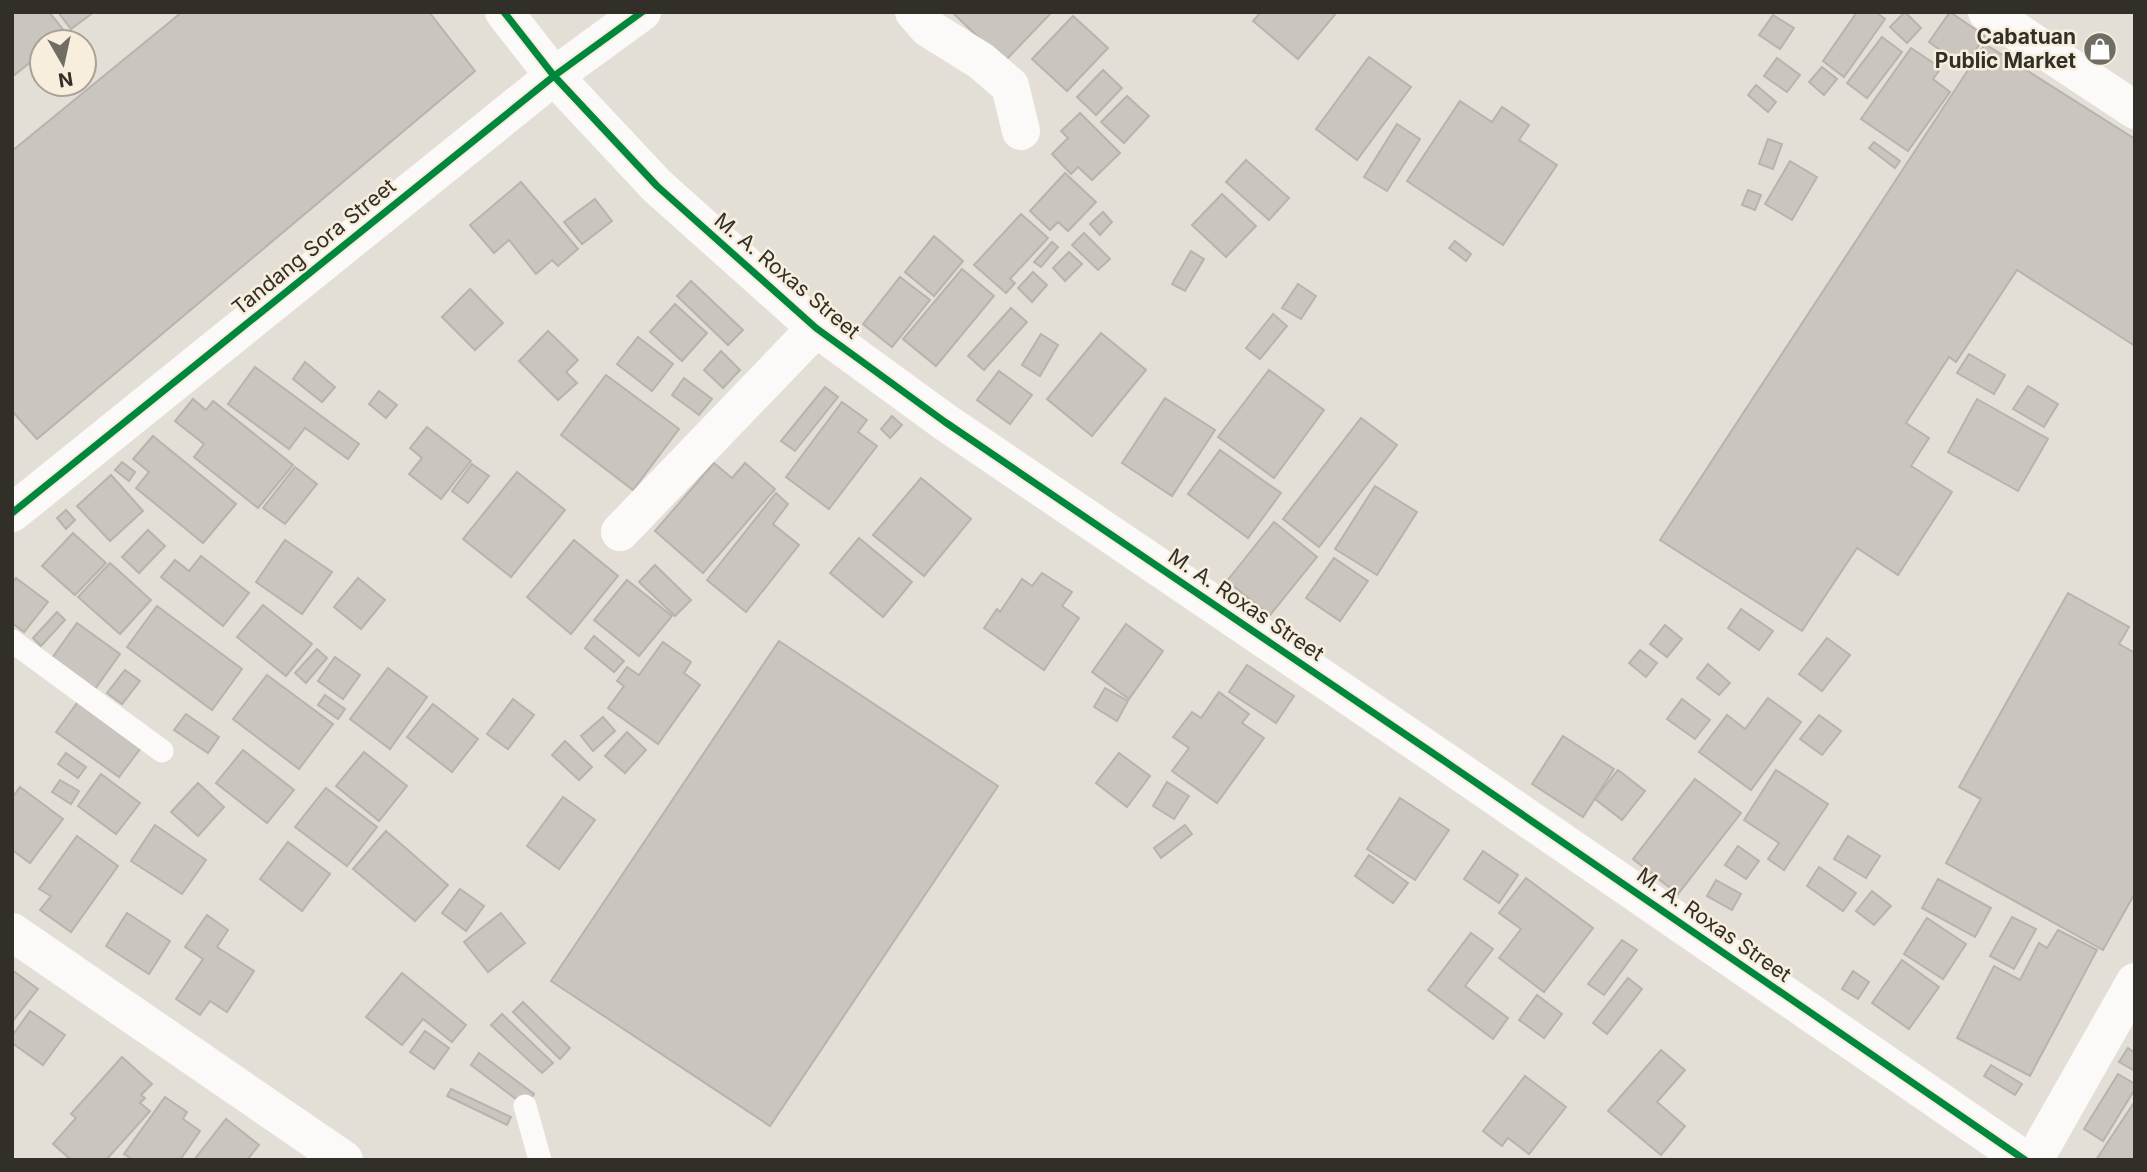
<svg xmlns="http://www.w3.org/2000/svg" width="2147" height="1172" font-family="Inter,sans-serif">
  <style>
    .building { fill: #cac6bf; stroke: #b7b4ad; stroke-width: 2 }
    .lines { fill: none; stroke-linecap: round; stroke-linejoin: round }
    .lane { stroke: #fbfaf9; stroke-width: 23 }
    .street { stroke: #fbfaf9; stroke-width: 38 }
    .cycleway-casing { stroke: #f8eedd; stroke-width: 11 }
    .cycleway { stroke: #00873e; stroke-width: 7 }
    .labels { text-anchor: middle; stroke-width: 5; stroke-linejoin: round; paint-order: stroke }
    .poi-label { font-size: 21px; font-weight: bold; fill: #322f28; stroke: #f8eedd; text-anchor: end }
    .street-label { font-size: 21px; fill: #322f28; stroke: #f8eedd }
  </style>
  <rect width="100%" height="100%" fill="#e4dfd6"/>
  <g class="building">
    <polygon points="12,12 49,12 66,33 55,42 42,42 42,53 12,77"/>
    <polygon points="58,12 94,12 71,29"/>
    <polygon points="182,12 429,12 475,71 37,439 12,411 12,151"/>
    <polygon points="952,12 1052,12 1004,62"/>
    <polygon points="1261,12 1337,12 1298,59 1253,21"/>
    <polygon points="1857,12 1876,12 1885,19 1844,77 1823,61"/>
    <polygon points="1905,12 1921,28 1907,43 1890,27"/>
    <polygon points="1950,12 1985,36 1964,67 1929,42"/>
    <polygon points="1773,15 1794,28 1780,49 1759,35"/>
    <polygon points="1073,16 1108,48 1067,91 1032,59"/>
    <polygon points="1882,37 1902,52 1867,98 1847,83"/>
    <polygon points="1985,44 2135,139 2135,346 2017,270 1956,362 1949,357 1906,423 1929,438 1911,466 1952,492 1898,575 1857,548 1802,631 1660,540"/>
    <polygon points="1911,48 1941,68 1933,79 1950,92 1908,151 1861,119"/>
    <polygon points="1369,57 1411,87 1357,160 1316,129"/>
    <polygon points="1777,58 1800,75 1787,92 1764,76"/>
    <polygon points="1822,67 1837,79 1824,95 1809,82"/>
    <polygon points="1103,70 1122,88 1096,115 1077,97"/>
    <polygon points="1756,85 1776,102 1768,112 1748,95"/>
    <polygon points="1127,96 1149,116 1124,143 1101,122"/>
    <polygon points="1460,101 1492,122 1502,107 1529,125 1519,140 1557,165 1503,245 1407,181"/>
    <polygon points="1080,113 1120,153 1092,180 1078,167 1071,174 1052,154 1068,138 1061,131"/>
    <polygon points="1397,124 1420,139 1387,191 1364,177"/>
    <polygon points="1768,139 1782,144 1773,169 1759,164"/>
    <polygon points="1874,142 1900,161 1895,168 1869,148"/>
    <polygon points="1246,160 1289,198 1269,220 1226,182"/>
    <polygon points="1790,161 1817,177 1792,220 1765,204"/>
    <polygon points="1065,173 1096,202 1068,231 1058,222 1050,230 1030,211"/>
    <polygon points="521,182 578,249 558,266 552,260 536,274 509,240 494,253 470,225"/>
    <polygon points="1748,190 1761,195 1755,210 1742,205"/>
    <polygon points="1222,194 1256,226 1226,257 1192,225"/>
    <polygon points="595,199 612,221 582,244 564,222"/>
    <polygon points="1103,212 1112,222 1100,235 1090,224"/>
    <polygon points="1021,214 1048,238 1010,279 1015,283 1006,293 974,265"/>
    <polygon points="1084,233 1110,259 1098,270 1072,245"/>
    <polygon points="934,236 963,261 934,296 905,272"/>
    <polygon points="1455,241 1471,254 1466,261 1449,248"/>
    <polygon points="1052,242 1058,247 1041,267 1034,262"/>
    <polygon points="1191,251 1204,259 1185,291 1172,284"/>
    <polygon points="1069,252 1082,264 1065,281 1053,268"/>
    <polygon points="962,269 994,296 936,366 903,339"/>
    <polygon points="1033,272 1047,285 1032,302 1018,288"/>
    <polygon points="900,277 930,300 892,347 863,324"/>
    <polygon points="691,281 743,330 728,345 677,296"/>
    <polygon points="1298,284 1316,296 1301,319 1282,308"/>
    <polygon points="470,289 503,323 475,350 442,317"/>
    <polygon points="675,304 707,333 682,361 650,332"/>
    <polygon points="1011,308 1027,322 984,370 968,356"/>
    <polygon points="1273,314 1287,326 1260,359 1246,348"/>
    <polygon points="548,331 578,360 566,372 577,383 558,400 519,361"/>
    <polygon points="1101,333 1146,370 1092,436 1047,399"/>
    <polygon points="1041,334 1058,345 1040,376 1022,365"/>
    <polygon points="638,337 673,364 652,391 617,364"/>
    <polygon points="721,351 740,370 723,388 704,370"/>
    <polygon points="1969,354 2005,375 1994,394 1957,373"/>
    <polygon points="305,362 335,387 322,402 293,379"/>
    <polygon points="255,367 359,444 348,459 305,428 289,449 228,404"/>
    <polygon points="1269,370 1324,410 1274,478 1218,437"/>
    <polygon points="999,371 1032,395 1010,424 977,400"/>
    <polygon points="606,375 679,429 633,490 561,435"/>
    <polygon points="684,378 712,399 699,415 672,395"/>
    <polygon points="2028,386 2058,404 2044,427 2013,409"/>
    <polygon points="825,387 838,397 795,451 781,441"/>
    <polygon points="379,391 397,405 386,418 369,404"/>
    <polygon points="1165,398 1215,430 1172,496 1122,463"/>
    <polygon points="193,399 206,410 213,401 293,465 258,508 194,457 204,444 175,421"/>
    <polygon points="1977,399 2048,439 2018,491 1948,452"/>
    <polygon points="842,402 867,420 858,432 877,446 829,509 786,477"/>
    <polygon points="892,416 902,425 890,438 881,429"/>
    <polygon points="1361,418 1397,445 1319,547 1283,519"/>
    <polygon points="427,427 471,461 441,499 409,474 422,458 410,448"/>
    <polygon points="153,436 236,504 203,543 136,488 149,472 133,459"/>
    <polygon points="1220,450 1281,493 1248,538 1188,494"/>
    <polygon points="122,462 135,472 129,481 115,470"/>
    <polygon points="714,463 732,478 745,463 775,489 703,573 655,531"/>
    <polygon points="472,464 489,476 468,503 452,491"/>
    <polygon points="295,467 317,484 285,524 263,508"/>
    <polygon points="517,472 565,510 511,577 463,539"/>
    <polygon points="111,475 143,511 110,541 77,506"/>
    <polygon points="921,478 971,519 924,576 873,535"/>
    <polygon points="1375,486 1417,512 1377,575 1335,549"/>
    <polygon points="776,493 788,504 773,524 799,545 746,612 707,580"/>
    <polygon points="66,510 75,520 66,529 57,518"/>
    <polygon points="1274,522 1317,557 1270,615 1227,581"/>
    <polygon points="148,530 165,546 139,573 122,557"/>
    <polygon points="73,533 106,563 75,595 42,566"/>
    <polygon points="859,538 912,582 883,617 830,573"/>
    <polygon points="285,540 332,572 302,614 256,582"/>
    <polygon points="574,540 618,576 571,634 527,597"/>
    <polygon points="201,556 249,593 223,626 161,577 175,560 189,571"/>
    <polygon points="1334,558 1368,581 1340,621 1306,598"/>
    <polygon points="110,563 151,600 120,634 78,597"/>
    <polygon points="655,565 691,600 675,616 639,582"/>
    <polygon points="1042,573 1072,592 1062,606 1079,618 1044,670 984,628 997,609 1000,612 1022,579 1032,586"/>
    <polygon points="16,578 48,602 24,632 12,623 12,584"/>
    <polygon points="358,578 385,600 361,629 334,607"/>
    <polygon points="627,580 672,616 639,656 594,620"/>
    <polygon points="2068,593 2129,627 2119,644 2135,653 2135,893 2103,950 1946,863 1981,799 1959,787"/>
    <polygon points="263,605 312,644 286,676 237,637"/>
    <polygon points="157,606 242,669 212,710 127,647"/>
    <polygon points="1741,609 1773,631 1759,650 1728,628"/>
    <polygon points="57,612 65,620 41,646 33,638"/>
    <polygon points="77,623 120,654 95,689 52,658"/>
    <polygon points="1126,624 1163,651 1129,699 1092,672"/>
    <polygon points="1665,625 1682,639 1667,657 1650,644"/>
    <polygon points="594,636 624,661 614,672 585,648"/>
    <polygon points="1827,638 1850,655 1822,691 1799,674"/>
    <polygon points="779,641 998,786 770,1126 551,981"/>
    <polygon points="663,642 691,662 684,673 700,685 658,744 608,708 624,686 617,681 627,667 639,675"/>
    <polygon points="317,649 327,658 306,683 295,673"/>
    <polygon points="1640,650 1657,663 1646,677 1629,663"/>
    <polygon points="335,657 360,675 343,699 318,681"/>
    <polygon points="1708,664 1730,683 1719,695 1697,678"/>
    <polygon points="1247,665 1294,696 1276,723 1229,692"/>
    <polygon points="388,668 427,697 390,749 350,719"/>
    <polygon points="125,670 140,681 122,704 107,693"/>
    <polygon points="267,675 333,724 299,769 233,719"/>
    <polygon points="1105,688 1128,701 1117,721 1094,707"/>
    <polygon points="1219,692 1249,714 1242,723 1264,738 1217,803 1172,771 1189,748 1173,737 1192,712 1201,718"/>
    <polygon points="325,695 345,709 338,719 318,705"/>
    <polygon points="1768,698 1801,722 1751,790 1699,752 1727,715 1745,729"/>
    <polygon points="80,699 143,745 119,777 56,732"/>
    <polygon points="513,699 534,715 508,749 487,734"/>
    <polygon points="1682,699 1710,720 1695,739 1667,719"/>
    <polygon points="433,704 478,739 452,772 407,737"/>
    <polygon points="186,714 219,737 208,753 174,730"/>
    <polygon points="1819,715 1841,731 1822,755 1800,739"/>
    <polygon points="603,717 615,731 593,751 581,736"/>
    <polygon points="627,732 646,750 625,773 605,756"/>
    <polygon points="1563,736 1614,769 1583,817 1532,784"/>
    <polygon points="565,741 592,767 579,780 552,755"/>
    <polygon points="243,750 294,790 267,823 216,783"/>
    <polygon points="364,752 407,786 379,821 336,786"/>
    <polygon points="66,753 86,767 78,778 58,764"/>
    <polygon points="1119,753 1150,776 1127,807 1096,783"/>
    <polygon points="1618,770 1645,791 1622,820 1595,799"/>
    <polygon points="1776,770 1828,804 1784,870 1768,859 1779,843 1744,820"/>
    <polygon points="101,774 140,803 116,834 78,806"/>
    <polygon points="1695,779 1741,813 1678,894 1633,859"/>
    <polygon points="60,780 79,791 71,804 52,792"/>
    <polygon points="1167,782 1189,796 1174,819 1153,806"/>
    <polygon points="198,783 224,807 198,836 171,812"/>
    <polygon points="20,787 63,819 30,863 12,850 12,798"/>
    <polygon points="326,788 377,827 347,866 295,827"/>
    <polygon points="563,797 595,820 559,869 527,846"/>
    <polygon points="1400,798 1449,830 1415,880 1367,849"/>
    <polygon points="155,825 206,860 182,894 131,861"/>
    <polygon points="1185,825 1192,834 1161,858 1154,848"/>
    <polygon points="386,831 448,885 415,921 353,869"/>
    <polygon points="77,836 118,866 71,932 40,910 51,896 39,889"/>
    <polygon points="1848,836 1880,856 1866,878 1834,859"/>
    <polygon points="288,842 330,874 302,911 260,879"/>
    <polygon points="1738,846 1759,861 1746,879 1725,865"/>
    <polygon points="1483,851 1518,875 1499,903 1464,879"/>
    <polygon points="1369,855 1408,883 1393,903 1355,876"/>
    <polygon points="1819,867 1856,893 1843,911 1807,886"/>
    <polygon points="1526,878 1593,928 1544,992 1499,958 1521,929 1499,913"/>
    <polygon points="1938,879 1991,908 1975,937 1922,908"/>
    <polygon points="1716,880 1741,894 1732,910 1707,896"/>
    <polygon points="460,889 484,906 466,931 442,913"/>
    <polygon points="1872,891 1891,906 1874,925 1856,911"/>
    <polygon points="127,913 170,941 149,974 106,946"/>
    <polygon points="501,913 525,943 488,972 464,942"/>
    <polygon points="207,915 228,930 217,947 254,971 227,1012 210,1001 200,1015 176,999 203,959 185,947"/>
    <polygon points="2012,917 2036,929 2014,969 1990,956"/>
    <polygon points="1927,918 1966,944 1943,979 1904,954"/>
    <polygon points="2058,930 2097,950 2030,1076 1957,1038 1994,966 2020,980 2039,943 2047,948"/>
    <polygon points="1471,933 1493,949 1465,986 1508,1018 1493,1039 1428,990"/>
    <polygon points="1622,940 1637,950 1604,995 1588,984"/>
    <polygon points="1902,960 1939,987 1909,1029 1872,1003"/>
    <polygon points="12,970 38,989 12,1022"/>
    <polygon points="1853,971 1869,982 1858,999 1842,989"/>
    <polygon points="402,973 466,1025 452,1042 423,1019 402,1045 366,1017"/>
    <polygon points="1628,978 1642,989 1607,1034 1593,1023"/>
    <polygon points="1537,995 1562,1014 1544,1038 1519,1020"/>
    <polygon points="523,1002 570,1048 560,1059 513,1012"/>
    <polygon points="30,1011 65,1035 43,1065 12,1043 12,1036"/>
    <polygon points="502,1014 553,1063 542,1073 491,1025"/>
    <polygon points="425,1031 449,1048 434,1069 410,1052"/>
    <polygon points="2128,1048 2135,1053 2135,1071 2119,1062"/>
    <polygon points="1661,1050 1685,1070 1657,1102 1685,1126 1661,1155 1608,1111"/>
    <polygon points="479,1053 534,1094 525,1106 471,1065"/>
    <polygon points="122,1057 152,1084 141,1095 145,1098 140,1103 150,1111 106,1160 71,1160 53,1144 76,1118 71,1114"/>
    <polygon points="1991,1065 2022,1084 2015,1095 1984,1076"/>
    <polygon points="2118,1074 2135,1084 2135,1089 2103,1141 2084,1129"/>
    <polygon points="1525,1076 1566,1107 1529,1154 1508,1138 1502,1146 1483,1131"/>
    <polygon points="451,1089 511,1117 507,1125 447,1096"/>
    <polygon points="165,1097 187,1112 183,1119 200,1131 180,1160 133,1160 124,1154"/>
    <polygon points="2135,1101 2135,1160 2096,1160"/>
    <polygon points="226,1119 259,1145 247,1160 194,1160"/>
  </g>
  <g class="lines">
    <g class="lane">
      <polyline points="12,641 162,751"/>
      <polyline points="525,1106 540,1160"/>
    </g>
    <g class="street">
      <polyline points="504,12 554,76 657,186 816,328 945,422 1440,758 2025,1160"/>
      <polyline points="914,12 928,28 981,61 1010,86 1021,131"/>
      <polyline points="1987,12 2135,110"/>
      <polyline points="12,513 554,76 642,12"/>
      <polyline points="620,532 816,328"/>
      <polyline points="12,932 344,1160"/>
      <polyline points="2034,1160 2135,982"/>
    </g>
    <g class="cycleway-casing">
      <g id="cycleway">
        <polyline points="504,12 554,76 657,186 816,328 945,422 1440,758 2025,1160"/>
        <polyline points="12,513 554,76 642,12"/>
      </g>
    </g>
    <use href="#cycleway" class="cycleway"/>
  </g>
  <defs>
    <g id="shop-disc" transform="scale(1.75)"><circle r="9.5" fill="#706d65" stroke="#f8eedd"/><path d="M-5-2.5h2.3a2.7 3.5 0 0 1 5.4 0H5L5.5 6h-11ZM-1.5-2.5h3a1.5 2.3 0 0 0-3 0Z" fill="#fff"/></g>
  </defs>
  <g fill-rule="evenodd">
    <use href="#shop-disc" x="2100" y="49"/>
  </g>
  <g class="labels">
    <g class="poi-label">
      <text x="2076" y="44">Cabatuan<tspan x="2076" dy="24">Public Market</tspan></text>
    </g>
    <g class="street-label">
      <text transform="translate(314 247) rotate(-39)" y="7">Tandang Sora Street</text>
      <text transform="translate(787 276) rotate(40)" y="7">M. A. Roxas Street</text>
      <text transform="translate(1246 605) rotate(34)" y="7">M. A. Roxas Street</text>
      <text transform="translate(1714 925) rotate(35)" y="7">M. A. Roxas Street</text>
    </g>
  </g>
  <rect width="2147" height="1172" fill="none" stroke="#322f28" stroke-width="28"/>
  <g transform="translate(63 63) rotate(171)"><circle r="33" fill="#f8eedd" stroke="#a9a295" stroke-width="2"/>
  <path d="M0-5L12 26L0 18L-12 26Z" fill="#706d65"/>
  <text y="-10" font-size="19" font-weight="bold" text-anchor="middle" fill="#322f28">N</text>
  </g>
</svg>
